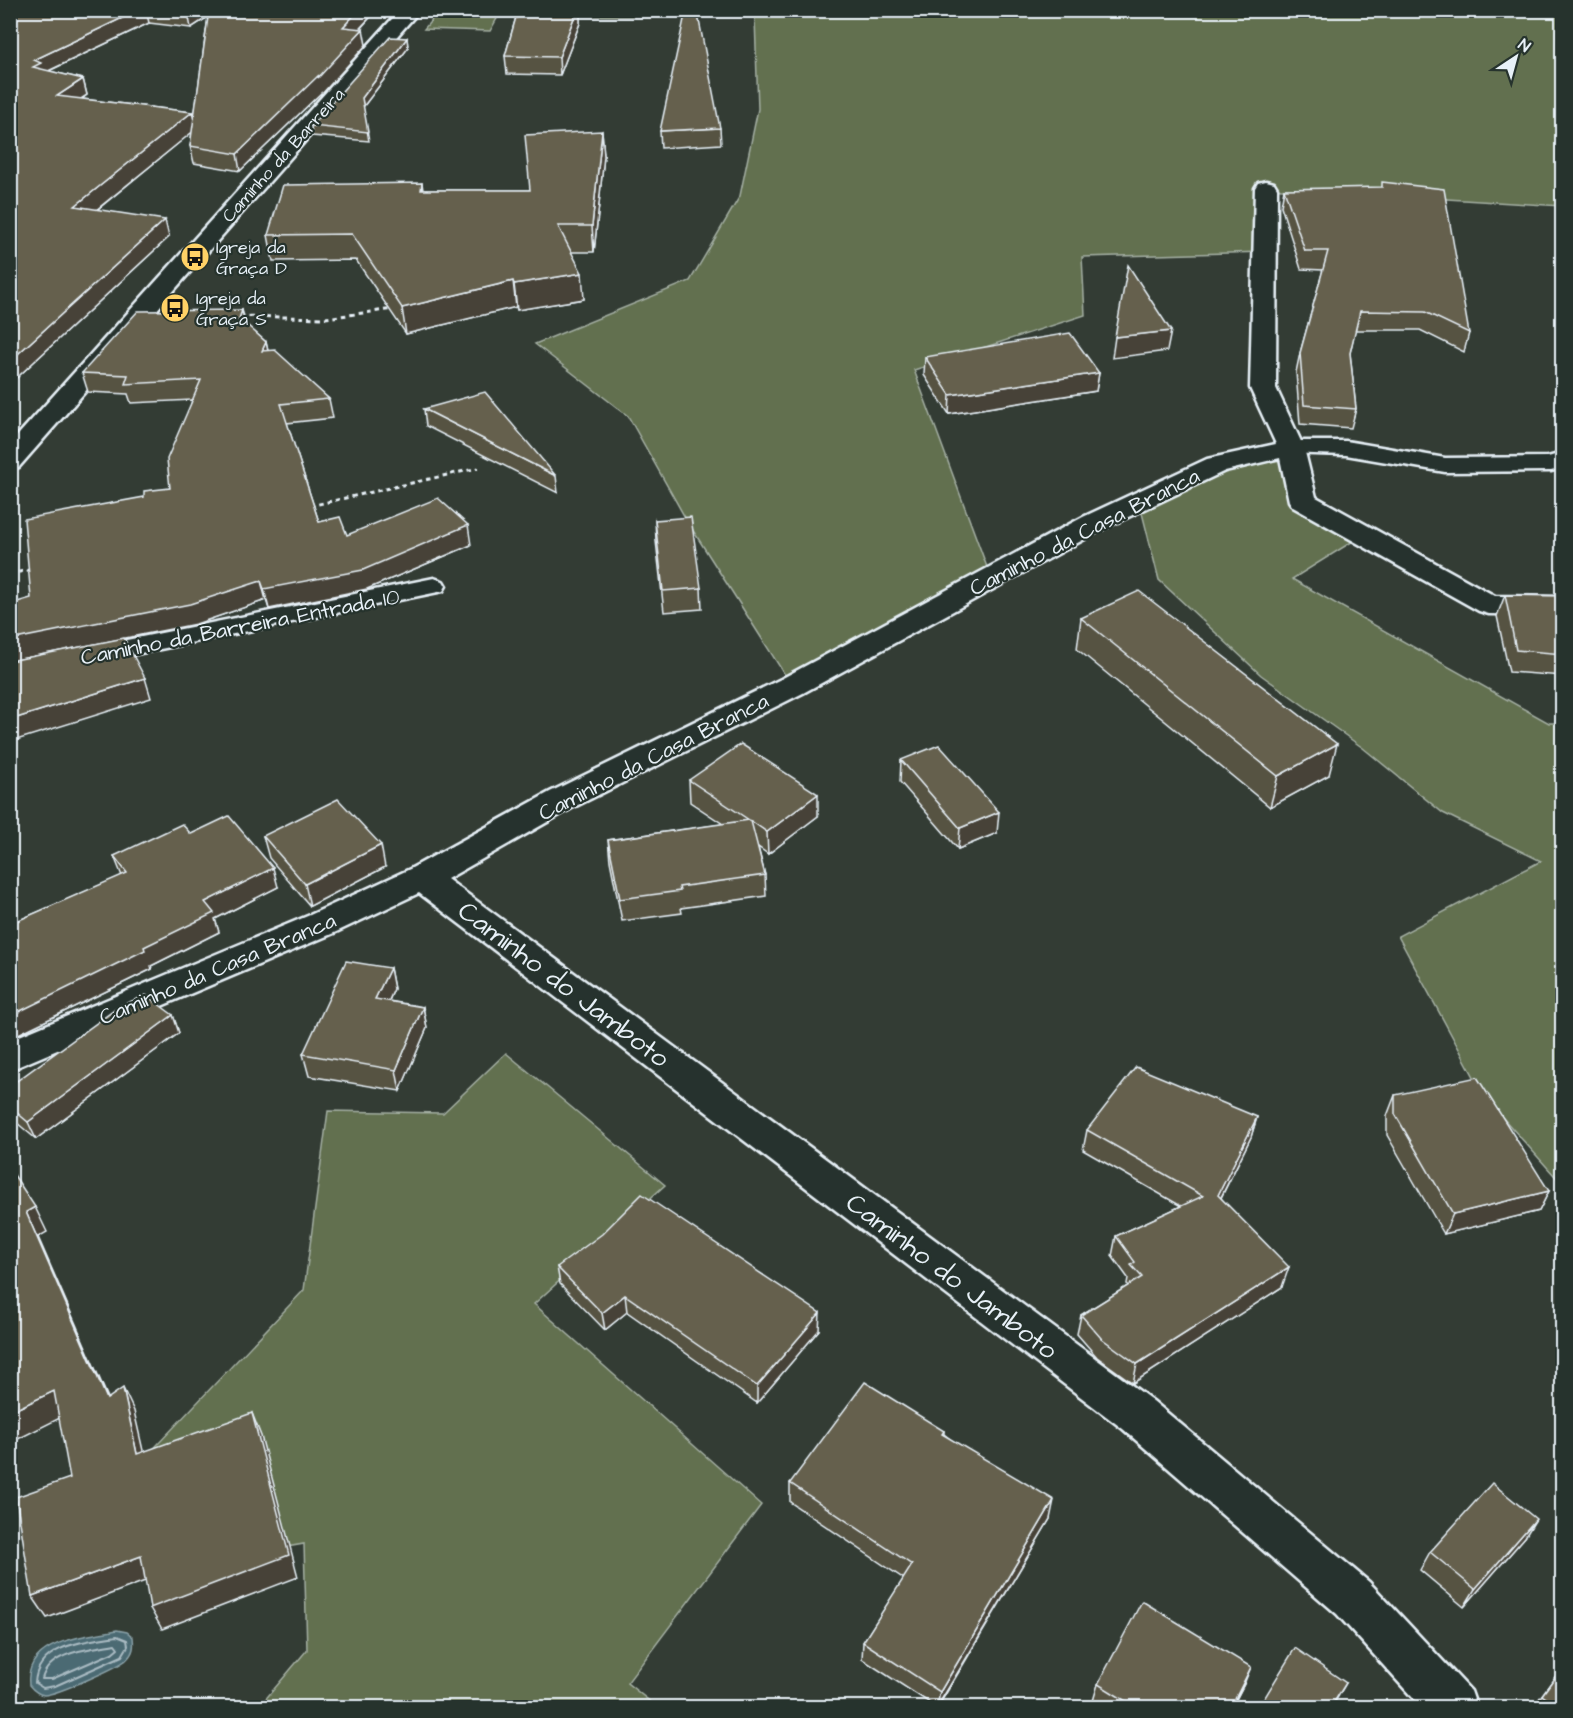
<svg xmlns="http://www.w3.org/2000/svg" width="1573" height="1718" font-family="'Architects Daughter',sans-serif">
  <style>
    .green { fill: #626f50; stroke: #a5b0a4; stroke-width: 1.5 }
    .water { fill: #4c6b73; stroke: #8aa1a8; stroke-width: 1.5 }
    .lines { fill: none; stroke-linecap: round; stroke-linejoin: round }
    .shore { stroke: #aabbc3; stroke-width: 2 }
    .lane-casing { stroke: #e8f1f8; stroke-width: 5 }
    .street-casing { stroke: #e8f1f8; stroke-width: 5 }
    .path { stroke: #e8f1f8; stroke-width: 3; stroke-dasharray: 4.5 4; stroke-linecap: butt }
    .lane { fill: #26332d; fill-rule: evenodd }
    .street { fill: #26332d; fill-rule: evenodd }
    .wall { fill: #575343; stroke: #e8f1f8; stroke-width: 1.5; fill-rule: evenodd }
    .shaded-wall { fill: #474337; stroke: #e8f1f8; stroke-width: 1.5 }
    .building { fill: #65604e; stroke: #e8f1f8; stroke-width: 1.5 }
    .labels { text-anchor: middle; stroke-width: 4.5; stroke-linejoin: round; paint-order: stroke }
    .far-street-label { font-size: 18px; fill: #e8f1f8; stroke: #26332d }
    .far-poi-label { font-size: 18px; fill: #e8f1f8; stroke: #26332d; text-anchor: start }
    .street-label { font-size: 22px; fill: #e8f1f8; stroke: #26332d }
    .near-street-label { font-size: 27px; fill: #e8f1f8; stroke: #26332d }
  </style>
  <rect width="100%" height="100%" fill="#333c34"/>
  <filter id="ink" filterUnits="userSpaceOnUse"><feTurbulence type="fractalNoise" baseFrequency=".0167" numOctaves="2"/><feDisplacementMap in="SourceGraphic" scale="12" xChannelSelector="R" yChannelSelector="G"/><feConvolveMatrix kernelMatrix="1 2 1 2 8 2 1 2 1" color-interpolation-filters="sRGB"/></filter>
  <g filter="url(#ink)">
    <g class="green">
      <polygon points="440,10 1562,11 1562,206 1266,188 1265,252 1082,257 1085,315 914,370 991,578 792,686 687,521 628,416 535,344 690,281 740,196 758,109 755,17 499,15 490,31 424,29"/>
      <polygon points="1291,448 1303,501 1363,535 1292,579 1549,723 1562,723 1562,1184 1486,1099 1398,936 1541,861 1443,813 1363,748 1261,675 1159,580 1139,501 1216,465"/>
      <polygon points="506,1053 665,1185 534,1304 761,1505 627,1683 657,1707 258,1708 307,1650 304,1544 236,1556 120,1484 304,1290 328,1111 443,1113"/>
    </g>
    <path class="water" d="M117 1630 127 1632 133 1637C134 1646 134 1652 127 1659 120 1667 55 1695 44 1695 37 1694 33 1690 29 1685 24 1640 84 1637 117 1630Z"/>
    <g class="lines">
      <g class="shore">
        <path d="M117 1636 127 1640 128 1646 122 1656 55 1686 43 1688 35 1683C37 1644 87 1641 117 1636Z"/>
        <path d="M115 1644 118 1648 112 1653 52 1679H42C49 1651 91 1649 115 1644Z"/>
      </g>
      <g class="lane-casing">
        <g id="lane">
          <polygon points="1291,441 1346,441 1445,458 1548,457 1562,453 1562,468 1551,471 1445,472 1346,455 1283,453 1280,448 1283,443"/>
          <polygon points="434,578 443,581 446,586 443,591 92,663 83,661 79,655 83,649 92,647"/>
        </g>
      </g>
      <g class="street-casing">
        <g id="street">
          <polygon points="400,10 420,10 19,467 10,469 10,444"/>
          <polygon points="1266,181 1274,183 1277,188 1276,388 1304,448 1316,497 1495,596 1562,597 1562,615 1489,614 1479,611 1293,507 1289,501 1280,458 1225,471 1103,529 803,693 572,808 447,879 1153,1401 1369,1582 1471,1691 1477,1708 1422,1708 1337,1614 1123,1429 419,893 334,933 10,1070 10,1040 310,915 410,869 550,792 781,679 1083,517 1207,459 1276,444 1250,388 1255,188 1258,183"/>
        </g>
      </g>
      <g class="path">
        <polyline points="240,316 325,318 394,309"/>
        <polyline points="310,506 478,468"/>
        <polyline points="10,574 33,569"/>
      </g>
      <use href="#lane" class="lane"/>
      <use href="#street" class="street"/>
    </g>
    <g class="wall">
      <path d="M10 10H377L360 29 366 45 321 95V93L240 171 194 163 190 146 192 132 97 210 169 237 10 384ZM208 17 194 119 192 112 82 99 87 95 83 79 49 71 149 23 191 28Z"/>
      <polygon points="518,10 580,10 580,23 560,75 507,74 505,56"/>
      <polygon points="407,38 408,48 363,107 369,141 312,136 311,126"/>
      <polygon points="720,128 721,144 661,148 660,131"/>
      <polygon points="602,131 604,156 594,252 571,252 584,299 517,310 516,307 406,334 356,260 273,261 268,235 422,183 423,190 530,190"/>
      <polygon points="1284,189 1469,333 1464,352 1420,330 1355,330 1350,353 1356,409 1351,428 1300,424 1296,372 1300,353 1323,270 1301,269 1281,206"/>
      <polygon points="242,310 246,325 266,342 268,351 329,399 333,418 287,423 319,522 347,535 471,545 367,589 269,609 266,600 196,624 31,598 144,497 170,488 192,400 131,403 128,394 88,392 82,373"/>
      <polygon points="925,357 1099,373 1096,391 949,414 924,375"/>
      <polygon points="424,409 556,476 558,493 426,426"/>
      <polygon points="655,520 701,588 702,609 664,612 656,541"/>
      <polygon points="1505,595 1563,596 1563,676 1509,672 1497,616"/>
      <polygon points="1081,618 1329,775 1270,807 1077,649"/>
      <polygon points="901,760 997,833 958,849 900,782"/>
      <polygon points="689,780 818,816 768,854 758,847 765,875 766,896 681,908 682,913 622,921 610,861 608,840 723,824 690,802"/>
      <polygon points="191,834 278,887 215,919 219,932 151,966 152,969 10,1038 10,924 122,876 114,856"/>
      <polygon points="263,836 385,867 310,906 269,858"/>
      <polygon points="390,968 394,989 389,1001 423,1007 427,1028 400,1091 309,1076 303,1054"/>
      <polygon points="173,1015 179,1033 36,1139 10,1117 10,1086"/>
      <polygon points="1395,1095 1549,1191 1539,1211 1444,1234 1387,1135 1387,1116"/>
      <polygon points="1257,1117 1251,1137 1221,1198 1282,1287 1133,1383 1097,1357 1077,1334 1081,1315 1128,1286 1127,1284 1128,1278 1112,1256 1116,1236 1181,1206 1083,1150 1087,1130"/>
      <polygon points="557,1267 819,1330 757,1403 627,1312 605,1330 560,1284"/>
      <polygon points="944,1431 944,1434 1050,1519 938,1707 936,1707 862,1659 863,1642 904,1579 790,1502 790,1483"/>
      <polygon points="1525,1537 1464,1607 1420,1570 1430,1552"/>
      <polygon points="1563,1666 1563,1707 1533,1707"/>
      <polygon points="1346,1683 1332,1707 1259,1707 1262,1702"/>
      <polygon points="1098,1684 1244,1684 1232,1707 1104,1707 1093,1701"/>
    </g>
    <g class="shaded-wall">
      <polygon points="139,10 146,10 149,23 44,73 33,67 34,60"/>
      <polygon points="191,10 214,10 214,13 191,28 188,13"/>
      <polygon points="359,10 377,10 346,43 343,27"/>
      <polygon points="577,10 580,10 580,23 560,75 559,57"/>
      <polygon points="363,29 366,45 321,95 321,93 240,171 237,154"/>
      <polygon points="407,38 408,48 363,107 362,98"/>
      <polygon points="83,79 87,95 61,112 57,96"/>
      <polygon points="192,112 196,129 80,223 75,206"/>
      <polygon points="602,131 604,156 594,252 592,226"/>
      <polygon points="165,220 169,237 10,384 10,361"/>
      <polygon points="582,273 584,299 517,310 514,284"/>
      <polygon points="513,281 516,307 406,334 402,308"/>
      <polygon points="242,310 246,329 237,325"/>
      <polygon points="1171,331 1167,351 1112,358 1115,337"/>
      <polygon points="266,342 270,361 262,351"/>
      <polygon points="1099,373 1096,391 949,414 950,395"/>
      <polygon points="468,525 471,545 367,589 269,609 264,589"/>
      <polygon points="261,581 266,600 196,624 10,661 10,640"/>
      <polygon points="145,678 151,698 10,742 10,720"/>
      <polygon points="1337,744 1329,775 1270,807 1278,776"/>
      <polygon points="818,794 818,816 768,854 767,832"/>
      <polygon points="999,812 997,833 958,849 960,828"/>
      <polygon points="381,845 385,867 310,906 305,884"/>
      <polygon points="273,868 278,887 215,919 219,932 151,966 152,969 10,1038 10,1016 144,947 205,902"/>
      <polygon points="390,968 394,989 380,1020 375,999"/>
      <polygon points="423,1007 427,1028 400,1091 396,1070"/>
      <polygon points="173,1015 179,1033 36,1139 28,1122"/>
      <polygon points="1257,1117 1251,1137 1212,1215 1218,1195"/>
      <polygon points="1549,1191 1539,1211 1444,1234 1453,1214"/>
      <polygon points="35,1207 47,1232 38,1237 119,1423 107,1399 26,1212"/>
      <polygon points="1289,1267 1282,1287 1133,1383 1137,1364"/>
      <polygon points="625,1295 627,1312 605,1330 602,1313"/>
      <polygon points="820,1313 819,1330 757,1403 757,1386"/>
      <polygon points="123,1388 134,1411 149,1477 137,1454"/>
      <polygon points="54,1391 66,1415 10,1443 10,1412"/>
      <polygon points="252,1413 261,1436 298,1577 162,1629 150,1608"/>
      <polygon points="1054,1500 1050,1519 937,1707 940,1692"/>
      <polygon points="1536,1519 1525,1537 1464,1607 1475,1589"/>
      <polygon points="141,1556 153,1578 47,1618 32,1596"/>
      <polygon points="1251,1667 1244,1684 1232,1707 1231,1707"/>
    </g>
    <g class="building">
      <polygon points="10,10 139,10 34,60 41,63 33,67 83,79 57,96 192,112 75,206 165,220 10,361"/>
      <polygon points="170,10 191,10 188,13"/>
      <polygon points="209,10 359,10 343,27 363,29 318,78 319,75 237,154 190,146"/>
      <polygon points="518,10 577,10 559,57 505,56"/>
      <polygon points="686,10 697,10 720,128 660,131"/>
      <polygon points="390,37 407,38 362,98 368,132 311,126"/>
      <polygon points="602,131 592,226 558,226 582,273 514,284 513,281 402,308 352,234 268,235 283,185 422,183 421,190 530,190 525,135"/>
      <polygon points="1382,182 1444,189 1469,333 1425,312 1360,311 1350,353 1356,409 1304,405 1300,353 1328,251 1305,251 1284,189 1382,187"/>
      <polygon points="1128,265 1171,331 1115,337"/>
      <polygon points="242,310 237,325 247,325 266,342 262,351 275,350 329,399 281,404 319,522 340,517 347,535 438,498 468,525 363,570 264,589 261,581 190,604 10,640 10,604 31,598 24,519 144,497 144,491 170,488 167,459 201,380 125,384 128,375 82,373 138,311"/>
      <polygon points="1070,333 1099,373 950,395 925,357"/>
      <polygon points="485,392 556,476 424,409"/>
      <polygon points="691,517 701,588 663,591 655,520"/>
      <polygon points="1139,591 1337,744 1278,776 1081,618"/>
      <polygon points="1505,595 1563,596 1563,654 1516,650"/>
      <polygon points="124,638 145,678 10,720 10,661"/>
      <polygon points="741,744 818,794 767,832 751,821 765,875 679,887 680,891 620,899 608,840 749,820 689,780"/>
      <polygon points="939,745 999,812 960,828 901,760"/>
      <polygon points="338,799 381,845 305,884 263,836"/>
      <polygon points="229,816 273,868 205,902 214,913 144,947 145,950 10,1016 10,924 127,873 114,856 182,824 191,834"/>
      <polygon points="346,961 390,968 375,999 423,1007 396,1070 303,1054"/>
      <polygon points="146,995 173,1015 28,1122 10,1107 10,1086 120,1006"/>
      <polygon points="1136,1067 1257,1117 1218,1195 1289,1267 1137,1364 1101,1338 1081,1315 1142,1277 1131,1265 1135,1262 1116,1236 1203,1196 1087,1130"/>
      <polygon points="1477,1077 1549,1191 1453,1214 1395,1114 1395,1095"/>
      <polygon points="10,1169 35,1207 26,1212 107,1399 123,1388 137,1454 252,1413 289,1555 150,1608 141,1556 32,1596 16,1497 70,1478 54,1391 10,1412"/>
      <polygon points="642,1194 820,1313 757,1386 625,1295 602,1313 557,1267 602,1234"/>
      <polygon points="865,1382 944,1431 942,1434 1054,1500 940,1692 863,1642 912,1565 790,1483"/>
      <polygon points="1492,1483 1536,1519 1475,1589 1430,1552"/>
      <polygon points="1142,1601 1251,1667 1231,1707 1132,1707 1134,1706 1098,1684"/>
      <polygon points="1295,1648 1346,1683 1331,1707 1269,1707 1262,1702"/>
      <polygon points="1563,1666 1563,1707 1559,1707 1542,1695"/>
    </g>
  </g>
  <defs>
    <g id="bus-disc" transform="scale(1.5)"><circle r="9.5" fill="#ffd166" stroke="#26332d"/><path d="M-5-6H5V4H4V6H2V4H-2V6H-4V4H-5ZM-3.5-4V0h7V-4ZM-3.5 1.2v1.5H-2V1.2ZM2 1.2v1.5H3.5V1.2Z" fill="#111"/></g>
  </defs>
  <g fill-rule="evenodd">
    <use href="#bus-disc" x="195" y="257"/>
    <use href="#bus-disc" x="175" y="308"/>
  </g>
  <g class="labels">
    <g class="far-street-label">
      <text transform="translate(283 155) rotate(-48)" y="6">Caminho da Barreira</text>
    </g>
    <g class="far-poi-label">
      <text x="216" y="253">Igreja da<tspan x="216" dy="21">Graça D</tspan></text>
      <text x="196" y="304">Igreja da<tspan x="196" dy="21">Graça S</tspan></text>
    </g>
    <g class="street-label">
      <text transform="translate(1084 531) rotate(-27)" y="8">Caminho da Casa Branca</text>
      <text transform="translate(240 626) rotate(-11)" y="8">Caminho da Barreira Entrada 10</text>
      <text transform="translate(653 756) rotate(-27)" y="8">Caminho da Casa Branca</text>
      <text transform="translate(217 968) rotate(-23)" y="8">Caminho da Casa Branca</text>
    </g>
    <g class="near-street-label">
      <text transform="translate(564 984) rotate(37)" y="9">Caminho do Jamboto</text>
      <text transform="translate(952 1276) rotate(37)" y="9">Caminho do Jamboto</text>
    </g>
  </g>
  <rect width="1573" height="1718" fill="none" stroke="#26332d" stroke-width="36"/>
  <rect x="18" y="18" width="1537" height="1682" fill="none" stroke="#e8f1f8" stroke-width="2" filter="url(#ink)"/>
  <g transform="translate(1516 57) rotate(36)" stroke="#26332d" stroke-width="4.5" paint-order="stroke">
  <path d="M0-4.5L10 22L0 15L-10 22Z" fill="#e8f1f8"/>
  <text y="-9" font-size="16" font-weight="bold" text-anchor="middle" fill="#e8f1f8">N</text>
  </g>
</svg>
